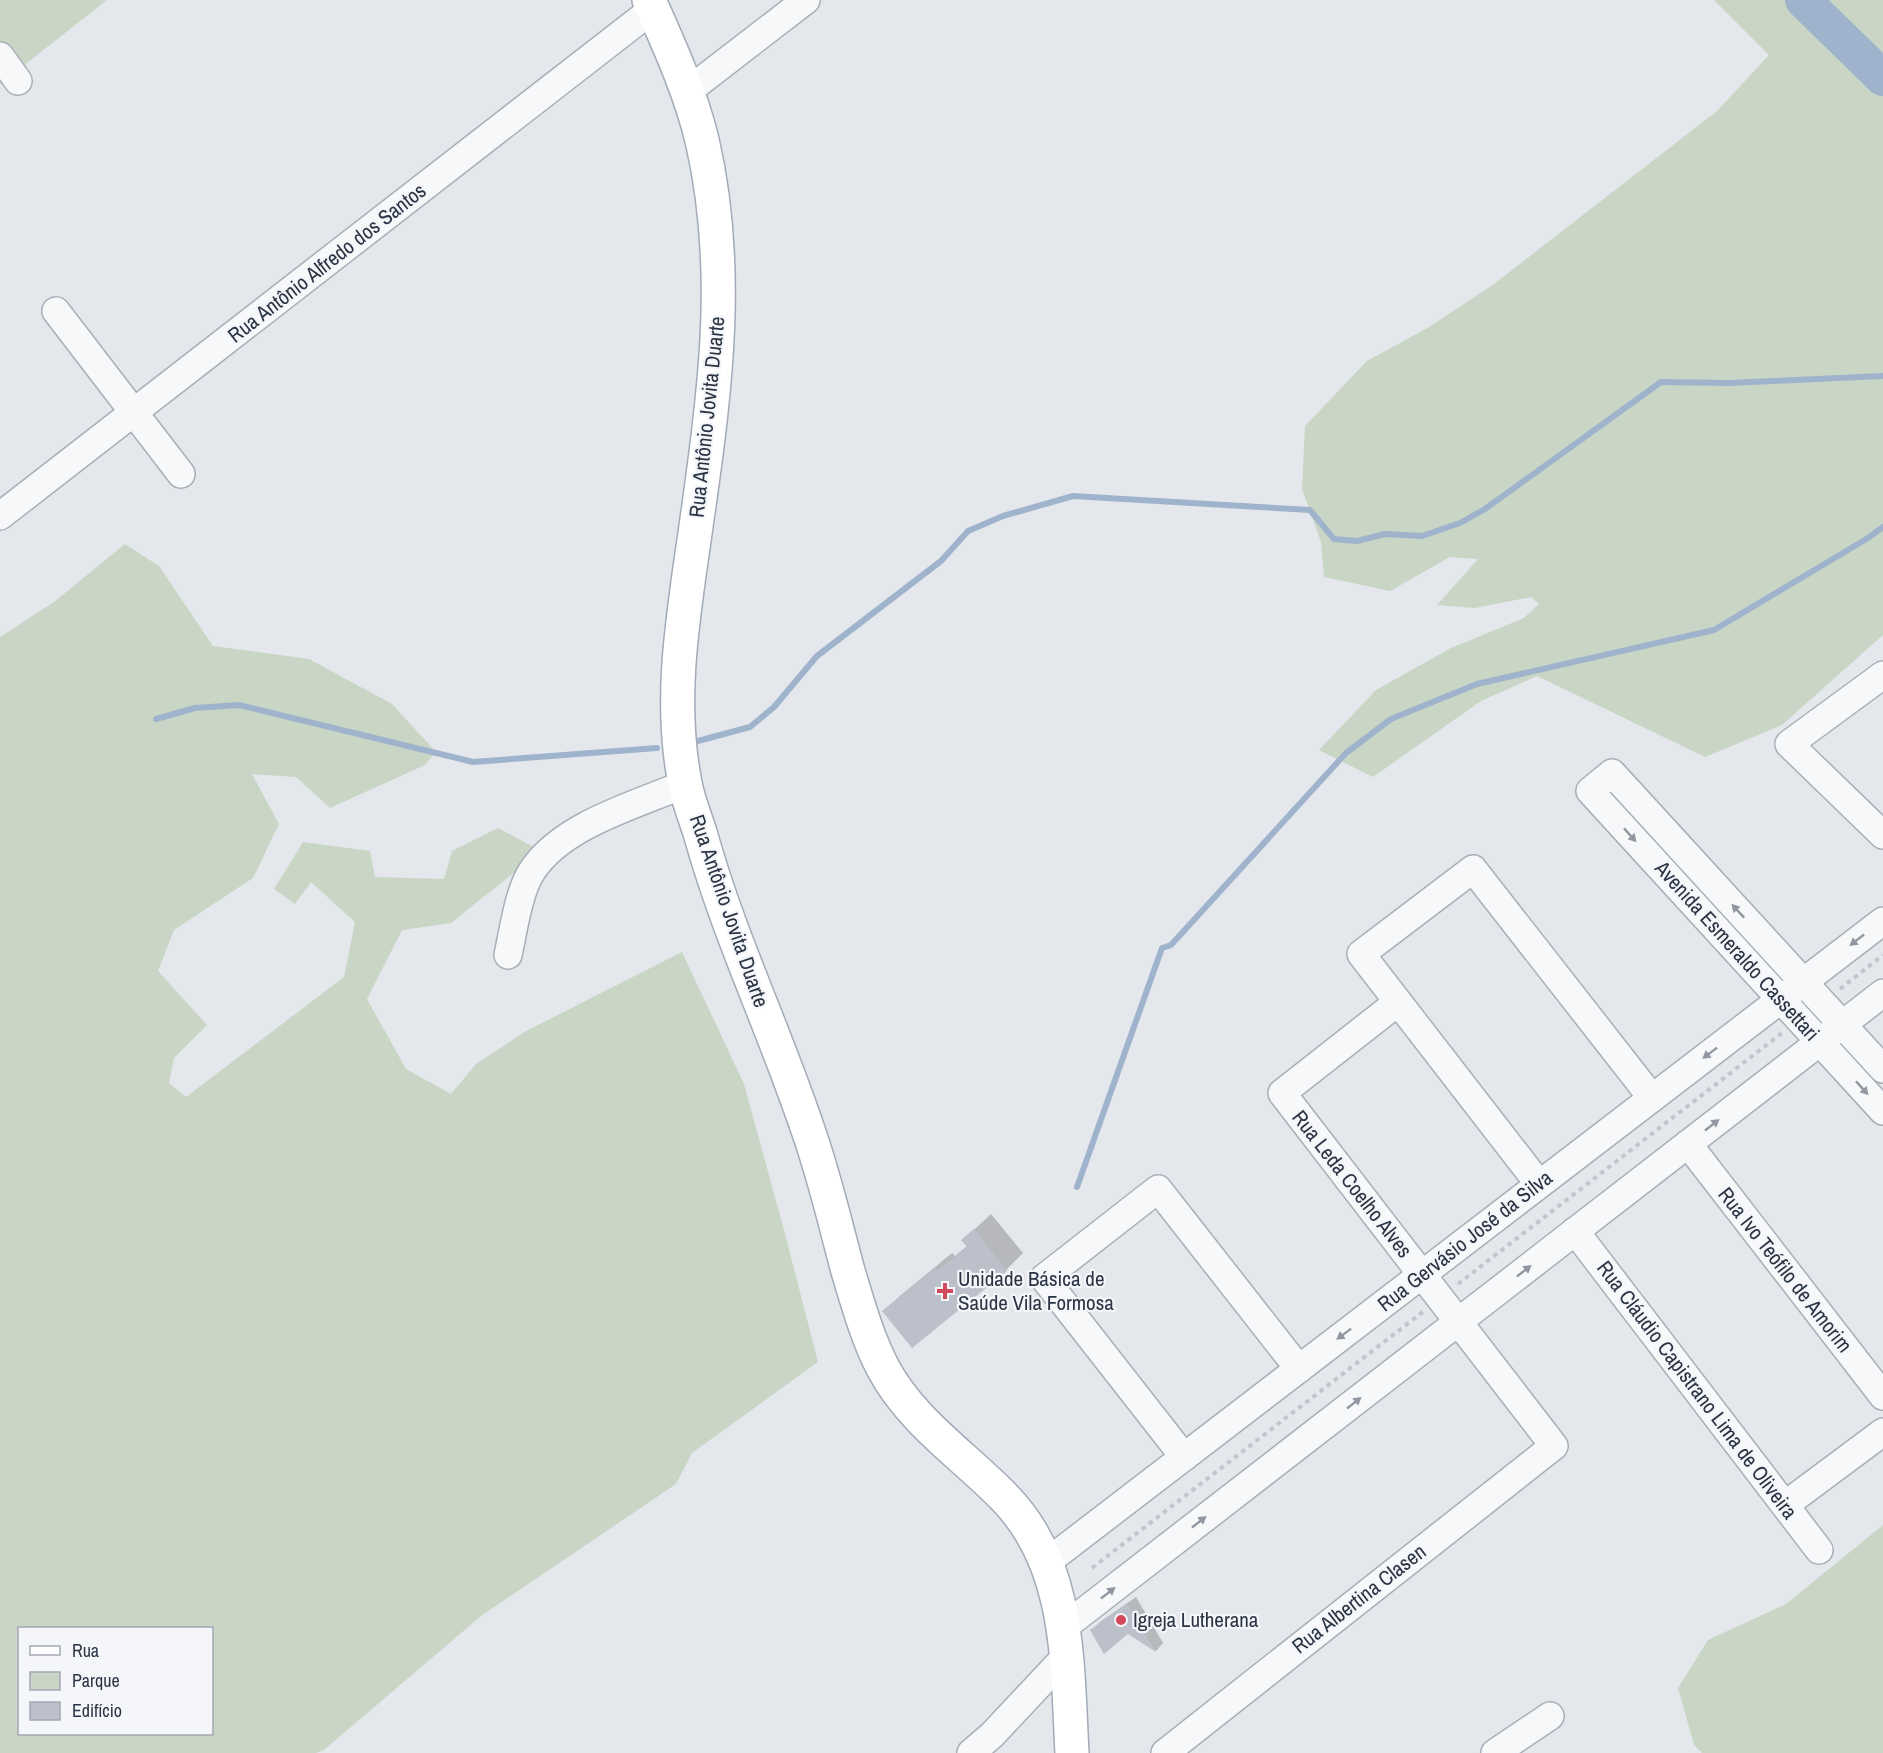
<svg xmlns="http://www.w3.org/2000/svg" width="1883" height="1753" font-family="'Archivo Narrow',sans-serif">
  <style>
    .green { fill: #c9d6c5; fill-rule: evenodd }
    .shadow { fill: #0003 }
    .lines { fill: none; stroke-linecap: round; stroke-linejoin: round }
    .stream { stroke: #9fb4cc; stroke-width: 6 }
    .river { stroke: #9fb4cc; stroke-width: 36 }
    .building { fill: #bbc0ca }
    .minor-casing { stroke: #a9aeb7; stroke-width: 30 }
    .major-casing { stroke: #a3abb8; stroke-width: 36 }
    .path { stroke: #c2c5cb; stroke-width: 4; stroke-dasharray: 4.5 4.5; stroke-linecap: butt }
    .minor { stroke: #f7f8fa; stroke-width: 27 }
    .major { stroke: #fff; stroke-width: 33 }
    .oneway { fill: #9196a0 }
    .poi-dot { fill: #d1495b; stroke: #f4f6f9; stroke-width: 2 }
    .labels { text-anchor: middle; stroke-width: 4.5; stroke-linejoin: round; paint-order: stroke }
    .street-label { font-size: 21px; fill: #2b3445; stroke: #f4f6f9 }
    .poi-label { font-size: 21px; fill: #2b3445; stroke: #f4f6f9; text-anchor: start }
  </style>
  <rect width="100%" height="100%" fill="#e4e7ec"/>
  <g class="green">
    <polygon points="0,0 107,0 0,84"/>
    <polygon points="1714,0 1883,0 1883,635 1782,725 1705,757 1537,676 1481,701 1373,777 1319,750 1376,690 1451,648 1524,618 1539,604 1531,597 1475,608 1437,605 1478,559 1450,557 1390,591 1324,577 1321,542 1302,489 1305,426 1367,361 1429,327 1494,284 1717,111 1769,55"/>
    <path d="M125 544 159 566 213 646 309 659 392 704 436 752 425 765 330 808 296 777 252 774 279 824 253 878 174 930 158 971 207 1025 174 1058 169 1083 186 1097 344 977 355 922 311 882 295 904 274 889 303 842 370 851 375 877 444 879 452 851 498 828 541 851 451 923 402 930 367 999 406 1069 451 1094 476 1064 526 1031 682 952 744 1084 784 1230 818 1362 692 1453 676 1484 481 1616 324 1750 316 1753H0V637L54 602ZM20 1628H212V1734H20Z"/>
    <polygon points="1883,1525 1883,1753 1702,1753 1694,1745 1678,1688 1708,1640 1786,1604"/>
  </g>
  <g class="shadow">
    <polygon points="991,1214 1023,1253 1006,1270 912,1346 884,1311 901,1295 952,1253 955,1256 967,1246 963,1240"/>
    <polygon points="1136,1597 1163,1643 1156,1651 1128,1632 1092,1630 1100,1622"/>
  </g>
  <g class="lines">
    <g class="stream">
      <polyline points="156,719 195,708 239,705 473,762 657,748"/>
      <polyline points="698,741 750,727 774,707 817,656 941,561 968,531 1003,516 1073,496 1310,510 1334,539 1357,541 1385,534 1422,536 1460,523 1485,509 1661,382 1729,383 1883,376"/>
      <polyline points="1077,1187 1162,948 1171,945 1346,753 1391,719 1477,684 1714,630 1868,538 1883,527"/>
    </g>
    <polyline class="river" points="1803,0 1883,78"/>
  </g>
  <g class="building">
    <polygon points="974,1229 1007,1271 912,1348 882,1311 935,1268 937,1271 967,1247 961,1240"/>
    <polygon points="1127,1604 1156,1652 1128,1634 1104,1654 1090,1630"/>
  </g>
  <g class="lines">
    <g class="minor-casing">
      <g id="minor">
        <polyline points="0,56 18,81"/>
        <polyline points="688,91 806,0"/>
        <polyline points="56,311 181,474"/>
        <polyline points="0,516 653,9"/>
        <polyline points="1883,675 1789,744 1883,835"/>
        <path d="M508 955C513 932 519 890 532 871 562 825 635 805 685 784"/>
        <polyline points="1883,1069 1612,773 1590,791 1883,1111"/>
        <polyline points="1688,1144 1883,1396"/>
        <polyline points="1539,1184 1361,954 1473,869 1652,1098"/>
        <polyline points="1575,1231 1819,1550"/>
        <polyline points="1184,1457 1044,1278 1158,1189 1299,1369"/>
        <polyline points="1785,1505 1883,1432"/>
        <polyline points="1047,1562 1883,921"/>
        <polyline points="1064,1627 1883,993"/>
        <polyline points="971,1753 992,1735 1067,1655"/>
        <polyline points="1165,1753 1554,1446 1282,1093 1398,1002"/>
        <polyline points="1495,1753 1550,1716"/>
      </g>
    </g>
    <g class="major-casing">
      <path id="major" d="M649 0C669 45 690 91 702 140 731 265 716 387 698 512 686 601 667 693 685 783 688 801 696 819 701 836 729 936 774 1029 807 1127 824 1174 835 1223 848 1271 858 1304 867 1337 883 1368 911 1421 963 1455 1004 1497 1071 1565 1067 1664 1072 1753"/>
    </g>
    <g class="path">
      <polyline points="1840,989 1883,955"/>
      <polyline points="1458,1284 1782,1033"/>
      <polyline points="1092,1568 1424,1311"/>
    </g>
    <use href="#minor" class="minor"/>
    <use href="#major" class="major"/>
  </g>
  <defs><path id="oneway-solid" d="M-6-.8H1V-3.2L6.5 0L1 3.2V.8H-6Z" transform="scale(1.5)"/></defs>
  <g class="oneway">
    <use href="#oneway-solid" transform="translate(1630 835) rotate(48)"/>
    <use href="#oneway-solid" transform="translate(1738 911) rotate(-133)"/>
    <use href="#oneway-solid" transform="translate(1857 940) rotate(142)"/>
    <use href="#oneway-solid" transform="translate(1710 1053) rotate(143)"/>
    <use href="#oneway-solid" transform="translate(1862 1088) rotate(48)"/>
    <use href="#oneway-solid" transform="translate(1712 1125) rotate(-38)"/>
    <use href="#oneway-solid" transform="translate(1524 1271) rotate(-38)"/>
    <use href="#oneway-solid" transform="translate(1344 1334) rotate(143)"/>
    <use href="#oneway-solid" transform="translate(1354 1403) rotate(-38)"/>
    <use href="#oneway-solid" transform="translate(1199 1522) rotate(-38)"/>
    <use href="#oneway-solid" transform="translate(1108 1593) rotate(-38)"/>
  </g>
  <g class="poi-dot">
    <path d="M942 1282h6v6h6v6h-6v6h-6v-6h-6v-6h6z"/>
    <circle cx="1121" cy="1620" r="6"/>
  </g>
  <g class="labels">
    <g class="street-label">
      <text transform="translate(327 263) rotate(-38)" y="7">Rua Antônio Alfredo dos Santos</text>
      <text transform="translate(707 417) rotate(-84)" y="7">Rua Antônio Jovita Duarte</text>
      <text transform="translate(729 911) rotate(71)" y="7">Rua Antônio Jovita Duarte</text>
      <text transform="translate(1737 951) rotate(48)" y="7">Avenida Esmeraldo Cassettari</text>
      <text transform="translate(1352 1184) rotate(52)" y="7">Rua Leda Coelho Alves</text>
      <text transform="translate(1465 1241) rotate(-38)" y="7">Rua Gervásio José da Silva</text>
      <text transform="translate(1785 1270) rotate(52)" y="7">Rua Ivo Teófilo de Amorim</text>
      <text transform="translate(1697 1390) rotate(53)" y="7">Rua Cláudio Capistrano Lima de Oliveira</text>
      <text transform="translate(1359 1599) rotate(-38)" y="7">Rua Albertina Clasen</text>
    </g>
    <g class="poi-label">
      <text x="958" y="1286">Unidade Básica de<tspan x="958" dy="24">Saúde Vila Formosa</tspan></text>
      <text x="1133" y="1627">Igreja Lutherana</text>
    </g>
  </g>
  <rect x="18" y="1627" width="195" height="108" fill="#f4f6f9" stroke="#a4a8b1" stroke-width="1.5"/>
  <rect x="30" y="1646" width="30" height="9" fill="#ffffff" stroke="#a4a8b1" stroke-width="1.5"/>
  <text x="72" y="1657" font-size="18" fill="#2b3445">Rua</text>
  <rect x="30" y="1672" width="30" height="18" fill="#c9d6c5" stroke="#a4a8b1" stroke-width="1.5"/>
  <text x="72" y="1687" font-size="18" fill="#2b3445">Parque</text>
  <rect x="30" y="1702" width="30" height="18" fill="#bbc0ca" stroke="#a4a8b1" stroke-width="1.5"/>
  <text x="72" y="1717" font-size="18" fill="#2b3445">Edifício</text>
</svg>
